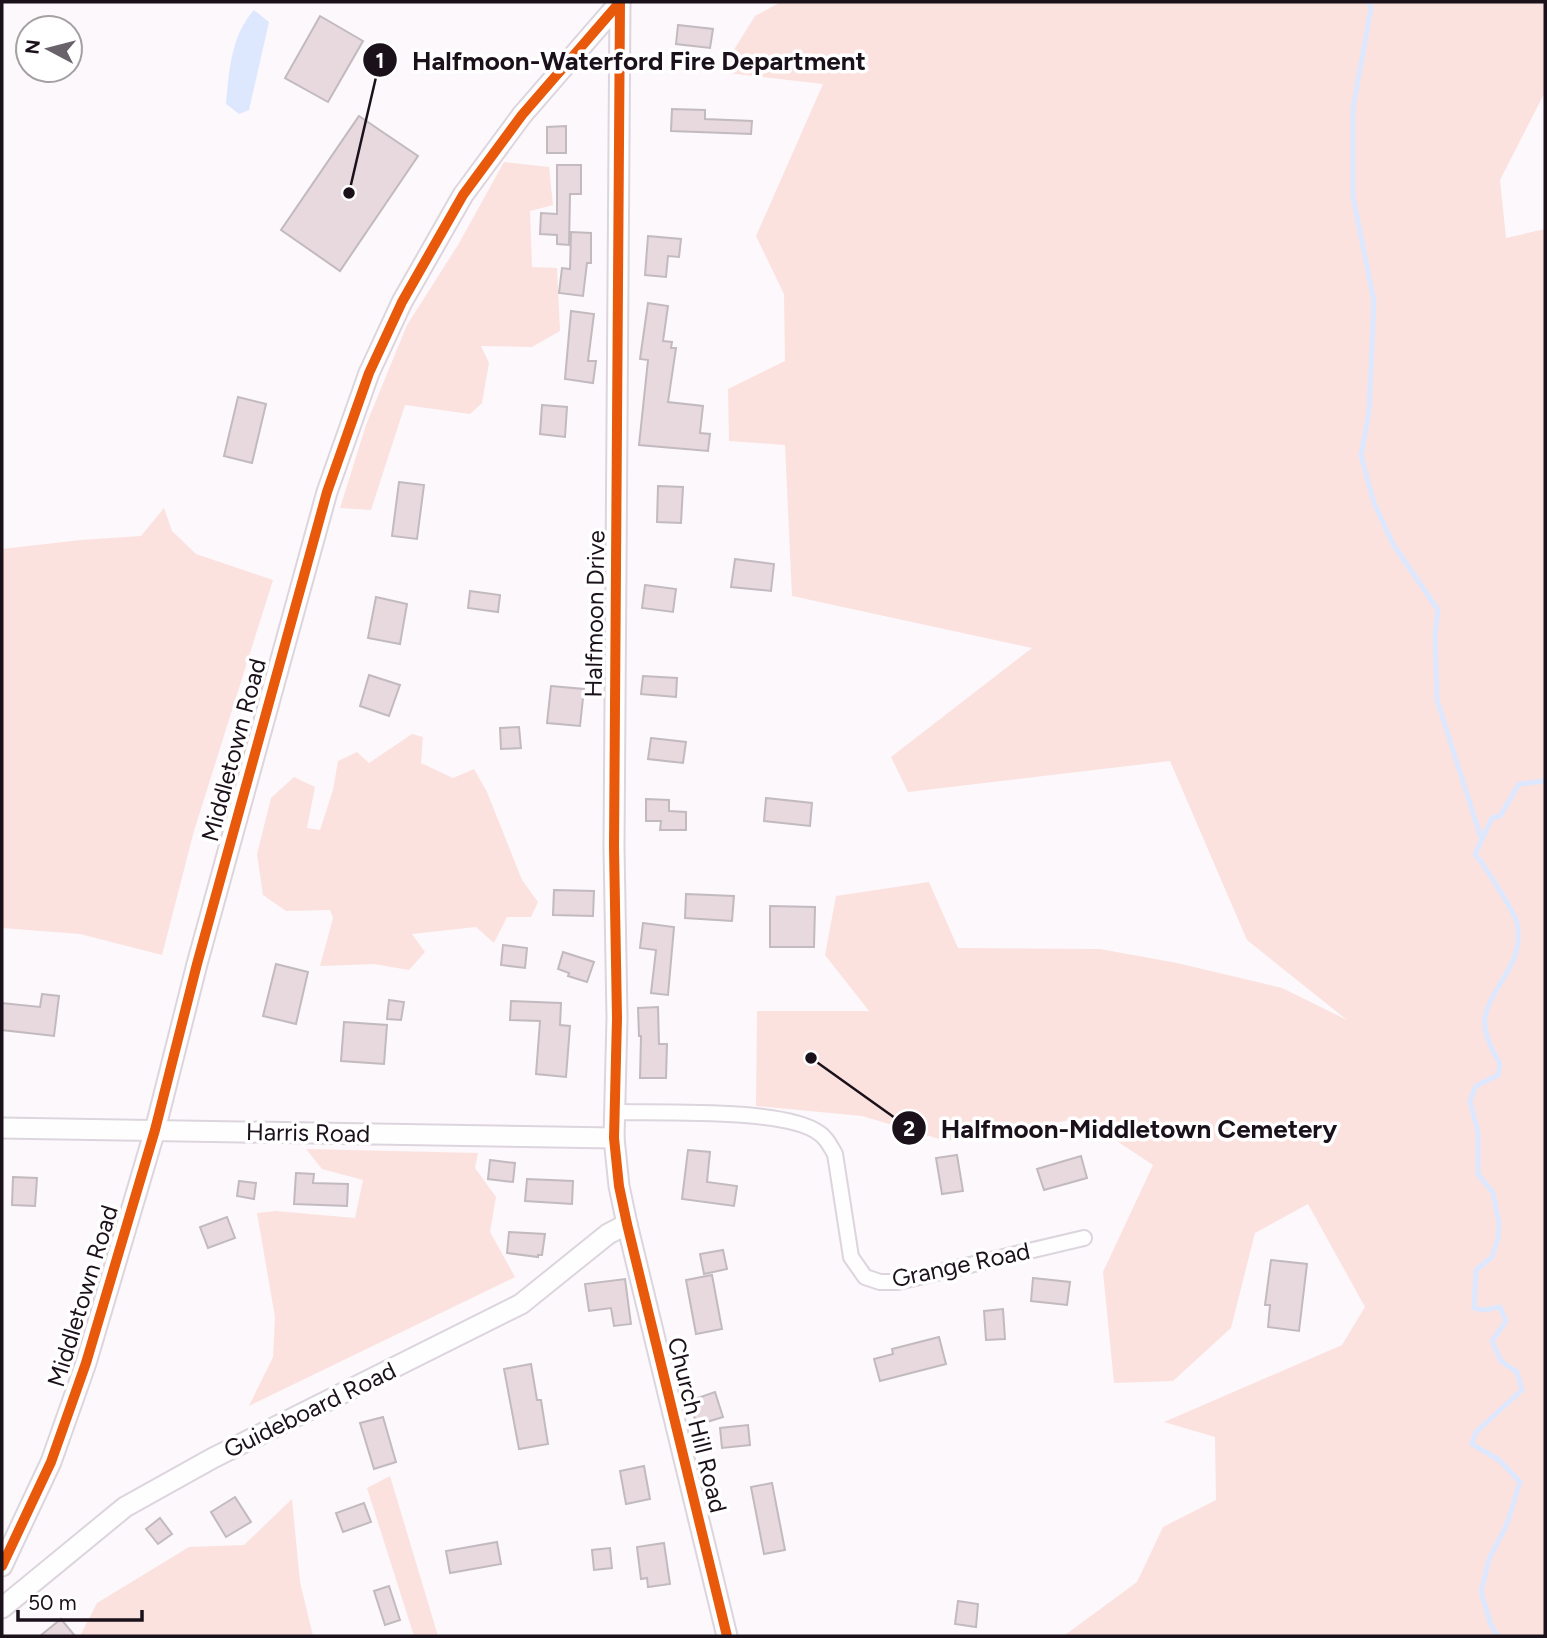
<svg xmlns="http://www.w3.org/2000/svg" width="1547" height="1638" font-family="Figtree,sans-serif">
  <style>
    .green { fill: #fbe2df }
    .water { fill: #dde8fe }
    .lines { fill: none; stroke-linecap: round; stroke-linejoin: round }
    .stream { stroke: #dde8fe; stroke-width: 5 }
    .building { fill: #e7d9de; stroke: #c2babe; stroke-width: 2 }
    .street-casing { stroke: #ddd5dd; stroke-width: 18 }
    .secondary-casing { stroke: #ddd5dd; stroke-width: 23 }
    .street { stroke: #fffeff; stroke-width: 14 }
    .secondary { stroke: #fffeff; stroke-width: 19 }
    .cycleway-casing { stroke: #fff; stroke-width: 15 }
    .cycleway { stroke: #e8590c; stroke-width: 10 }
    .labels { text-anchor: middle; stroke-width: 7; stroke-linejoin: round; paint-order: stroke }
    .street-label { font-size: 24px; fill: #1b111b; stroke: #fff }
    .leader { fill: none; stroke: #1b111b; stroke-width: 2.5 }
    .callout-dot { fill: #1b111b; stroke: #fff; stroke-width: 2.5 }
    .mark-label { font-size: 21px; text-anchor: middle; font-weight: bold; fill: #fff }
    .callout-label { font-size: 26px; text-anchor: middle; font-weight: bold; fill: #1b111b; stroke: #fff; stroke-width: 7; stroke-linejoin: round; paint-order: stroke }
  </style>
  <rect width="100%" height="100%" fill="#fcf8fc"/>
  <g class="green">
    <polygon points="781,2 1545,2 1545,92 1500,180 1506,238 1545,229 1545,1636 1065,1635 1137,1582 1163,1527 1216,1500 1215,1437 1164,1422 1342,1345 1365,1307 1308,1204 1255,1233 1231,1328 1173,1381 1114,1383 1103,1272 1153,1165 1082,1118 946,1141 862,1116 756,1106 757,1011 869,1011 825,955 836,896 929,882 958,948 1100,949 1177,963 1282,988 1347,1020 1247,940 1170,761 908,792 891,757 1032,648 792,596 785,445 729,441 728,389 785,361 784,294 756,236 823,84 720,72 755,16"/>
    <polygon points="504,162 549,167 553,205 530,211 532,267 557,268 560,331 532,347 481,346 489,363 482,403 470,414 405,405 371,510 340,508 366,425 407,325 458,245"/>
    <polygon points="164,508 172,531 196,554 273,580 194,831 162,955 80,934 2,928 2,549 81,540 141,536"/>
    <polygon points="412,734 423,737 421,763 453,778 474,769 487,792 522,880 538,902 531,917 507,917 494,943 476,927 412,934 425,952 409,970 374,964 320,966 333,918 330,910 286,911 263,895 257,854 271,798 294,777 315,787 307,828 320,830 333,790 338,761 357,752 369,763"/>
    <polygon points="306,1149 478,1153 475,1168 496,1197 490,1232 515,1277 249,1406 273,1357 275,1317 257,1213 276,1211 355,1218 363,1180 322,1169"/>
    <polygon points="390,1476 438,1636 414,1636 367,1488"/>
    <polygon points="292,1499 300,1582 313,1636 80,1636 97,1603 189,1547 244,1545"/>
  </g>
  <path class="water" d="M254 10 269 22 249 110 239 114 226 104C229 72 231 35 254 10Z"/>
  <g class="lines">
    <g class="stream">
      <polyline points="1369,2 1371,8 1353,108 1353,197 1374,301 1369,412 1361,455 1374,503 1393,544 1438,610 1435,635 1437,700 1481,838"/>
      <path d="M1498 1636 1491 1625 1481 1592 1489 1559 1507 1524 1520 1482 1499 1460 1472 1444 1476 1432 1522 1390 1517 1372 1501 1361 1492 1341 1506 1321 1500 1307 1484 1310 1474 1308 1476 1270 1492 1257 1498 1239 1499 1223 1493 1193 1478 1174V1132L1470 1101 1476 1086 1498 1075 1500 1064C1492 1050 1481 1030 1486 1013 1495 981 1525 963 1517 923 1514 911 1484 865 1475 854L1492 818 1500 816 1519 784 1545 781"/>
    </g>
  </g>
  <g class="building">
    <polygon points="320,16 363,41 328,102 285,78"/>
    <polygon points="678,25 713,29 710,48 676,44"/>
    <polygon points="672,109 705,110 705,119 752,121 751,134 671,131"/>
    <polygon points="359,116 418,156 340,271 281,230"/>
    <polygon points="566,126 566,153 547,153 547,127"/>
    <polygon points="557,165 581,165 581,194 570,194 569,245 557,244 557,235 540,234 541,213 557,214"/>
    <polygon points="571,232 591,233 591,263 587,263 583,296 559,293 562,268 570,269"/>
    <polygon points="648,236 681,239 679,257 668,256 666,277 645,275"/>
    <polygon points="648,303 668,306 663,341 672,342 671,348 676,348 668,402 703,406 700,433 710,434 708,451 639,445 648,360 640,359"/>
    <polygon points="571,311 594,314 588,361 596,361 593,383 565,379"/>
    <polygon points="238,397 266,404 252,463 224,456"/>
    <polygon points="542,405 567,407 565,437 540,434"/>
    <polygon points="399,482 424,485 417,539 392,536"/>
    <polygon points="658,486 683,487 681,523 657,522"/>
    <polygon points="735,559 774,564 771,591 731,587"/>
    <polygon points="645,585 676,589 673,612 642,608"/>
    <polygon points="470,591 500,595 498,612 468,608"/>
    <polygon points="376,597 407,604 400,644 368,638"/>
    <polygon points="369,675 400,685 389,716 360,706"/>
    <polygon points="643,676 677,678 676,697 641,694"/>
    <polygon points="551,686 584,689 580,726 547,723"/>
    <polygon points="519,727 521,748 501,749 500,728"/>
    <polygon points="651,738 686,742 683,763 648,759"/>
    <polygon points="766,798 812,803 810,826 764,821"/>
    <polygon points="646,799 669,800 669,811 686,812 686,830 660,830 661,821 646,821"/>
    <polygon points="554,890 594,891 593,916 553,915"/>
    <polygon points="686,894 734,896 732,921 685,918"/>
    <polygon points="770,906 815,907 814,947 770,947"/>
    <polygon points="643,923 674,927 668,995 651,993 656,950 640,948"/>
    <polygon points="503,945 527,948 525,968 501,965"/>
    <polygon points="563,952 594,962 587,982 568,976 569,973 558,969"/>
    <polygon points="276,964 308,972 296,1024 263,1016"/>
    <polygon points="42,994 59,996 54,1036 2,1030 2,1003 40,1007"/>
    <polygon points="389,1000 404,1002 401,1020 387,1019"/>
    <polygon points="511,1001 561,1003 560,1025 570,1026 566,1077 536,1074 540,1021 510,1020"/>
    <polygon points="658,1007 659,1044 667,1044 666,1078 640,1078 641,1036 639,1036 638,1008"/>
    <polygon points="344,1022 387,1025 384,1064 341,1061"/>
    <polygon points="688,1150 710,1152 707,1182 737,1186 734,1206 682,1199"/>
    <polygon points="957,1155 963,1191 942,1194 936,1158"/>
    <polygon points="1081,1156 1087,1178 1044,1190 1037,1169"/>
    <polygon points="490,1160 515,1163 513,1182 488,1179"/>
    <polygon points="296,1173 314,1174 313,1183 348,1184 347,1206 294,1204"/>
    <polygon points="13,1177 37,1178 35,1206 12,1205"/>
    <polygon points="527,1179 573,1181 572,1204 525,1201"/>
    <polygon points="239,1181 256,1183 254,1199 237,1196"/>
    <polygon points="227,1217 235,1238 208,1248 200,1227"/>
    <polygon points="509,1232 545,1234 542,1255 538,1255 538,1257 507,1253"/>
    <polygon points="723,1250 727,1269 704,1274 700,1254"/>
    <polygon points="1271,1260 1307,1264 1299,1331 1268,1327 1270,1305 1265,1305"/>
    <polygon points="712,1275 722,1329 696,1334 686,1280"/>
    <polygon points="1033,1278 1070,1282 1067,1305 1031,1301"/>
    <polygon points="625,1279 631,1324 614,1326 611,1308 589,1311 585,1284"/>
    <polygon points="1003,1309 1005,1339 986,1340 984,1311"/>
    <polygon points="939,1337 946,1364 880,1381 874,1359 893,1354 892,1349"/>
    <polygon points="531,1364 537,1400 541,1400 548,1444 519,1449 504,1369"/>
    <polygon points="715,1392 723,1417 697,1425 689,1401"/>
    <polygon points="383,1417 396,1462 374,1469 360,1423"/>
    <polygon points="748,1425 750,1445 722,1448 720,1428"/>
    <polygon points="644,1466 650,1499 626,1504 620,1471"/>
    <polygon points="772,1483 785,1550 764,1554 751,1487"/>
    <polygon points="235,1497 251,1522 226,1537 211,1512"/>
    <polygon points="364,1503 371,1522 343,1532 336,1513"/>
    <polygon points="160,1518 172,1534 158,1544 146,1529"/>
    <polygon points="497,1542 501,1564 450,1573 446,1551"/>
    <polygon points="664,1543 670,1584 648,1587 647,1578 641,1579 637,1547"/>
    <polygon points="610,1548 612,1568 594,1570 592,1550"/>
    <polygon points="389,1586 400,1620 385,1625 374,1591"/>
    <polygon points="958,1601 978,1604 976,1627 955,1624"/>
    <polygon points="61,1619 75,1636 40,1636"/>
  </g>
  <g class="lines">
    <g class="street-casing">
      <path id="street" d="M615 1112C660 1113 785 1108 819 1133 827 1138 830 1146 835 1154L851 1257 865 1277 880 1282H898L1084 1238"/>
    </g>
    <g class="secondary-casing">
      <g id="secondary">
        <polyline points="620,2 614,847 617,1018 614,1138 619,1186 627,1224 727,1636"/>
        <polyline points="2,1128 614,1138"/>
        <polyline points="2,1566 51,1462 86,1363 155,1130 197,964 327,492 369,373 402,302 463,195 522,115 620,2"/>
        <polyline points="2,1608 125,1507 213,1458 521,1304 608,1234 627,1224"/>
      </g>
    </g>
    <use href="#street" class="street"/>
    <use href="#secondary" class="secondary"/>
    <g class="cycleway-casing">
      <g id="cycleway">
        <polyline points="620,2 614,847 617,1018 614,1138 619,1186 627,1224 727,1636"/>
        <polyline points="2,1566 51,1462 86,1363 155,1130 197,964 327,492 369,373 402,302 463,195 522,115 620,2"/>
      </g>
    </g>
    <use href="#cycleway" class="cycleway"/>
  </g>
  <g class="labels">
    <g class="street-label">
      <text transform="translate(595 614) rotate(-89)" y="8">Halfmoon Drive</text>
      <text transform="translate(234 750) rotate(-75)" y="8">Middletown Road</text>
      <text transform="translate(308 1133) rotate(1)" y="8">Harris Road</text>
      <text transform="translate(961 1265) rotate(-12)" y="8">Grange Road</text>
      <text transform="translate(83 1296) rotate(-73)" y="8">Middletown Road</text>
      <text transform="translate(310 1410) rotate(-26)" y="8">Guideboard Road</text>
      <text transform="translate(697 1425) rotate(76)" y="8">Church Hill Road</text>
    </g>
  </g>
  <path class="leader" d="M349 193L380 60M811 1058L909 1128"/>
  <g class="callout-dot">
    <circle cx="349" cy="193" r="7"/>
    <circle cx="811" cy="1058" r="7"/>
    <circle cx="380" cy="60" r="18"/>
    <circle cx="909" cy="1128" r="18"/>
  </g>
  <g class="mark-label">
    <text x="380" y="68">1</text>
    <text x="909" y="1136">2</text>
  </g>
  <g class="callout-label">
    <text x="639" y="70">Halfmoon-Waterford Fire Department</text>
    <text x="1139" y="1138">Halfmoon-Middletown Cemetery</text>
  </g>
  <rect width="1547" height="1638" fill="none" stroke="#1b111b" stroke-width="7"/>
  <g transform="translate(49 49) rotate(277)"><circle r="33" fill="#ffffff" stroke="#a4a0a4" stroke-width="2"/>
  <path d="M0-5L12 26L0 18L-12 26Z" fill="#6a626a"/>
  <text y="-10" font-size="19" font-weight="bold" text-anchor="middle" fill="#1b111b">N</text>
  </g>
  <path d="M18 1610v10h124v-10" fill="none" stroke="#1b111b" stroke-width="3.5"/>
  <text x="28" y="1610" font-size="21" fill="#1b111b" stroke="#ffffff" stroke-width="5" paint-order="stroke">50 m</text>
</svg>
